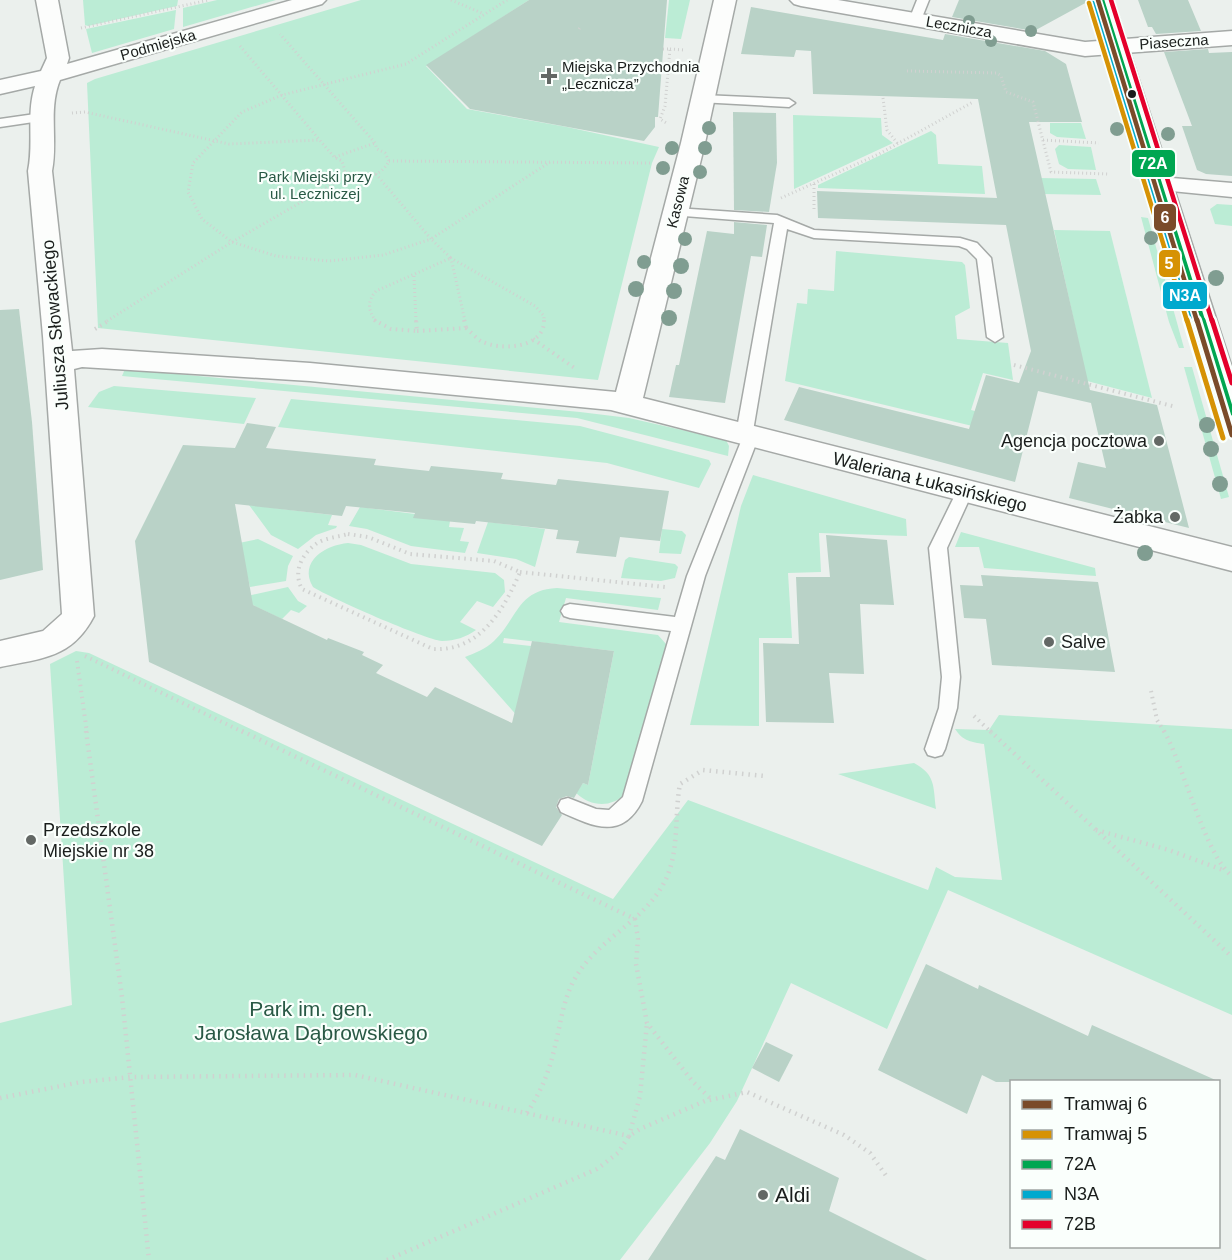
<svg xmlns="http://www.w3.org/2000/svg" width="1232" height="1260" font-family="Arial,sans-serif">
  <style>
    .green { fill: #bbecd5 }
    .building { fill: #b9d2c7 }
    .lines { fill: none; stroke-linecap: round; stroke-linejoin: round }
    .lane-casing { stroke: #a5a9a7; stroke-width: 3 }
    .street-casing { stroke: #a5a9a7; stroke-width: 3 }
    .secondary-casing { stroke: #a5a9a7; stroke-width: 3 }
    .path-far2 { stroke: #d0d1d0; stroke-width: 3; stroke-dasharray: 1 3; stroke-linecap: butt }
    .path-far1 { stroke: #d0d1d0; stroke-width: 4; stroke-dasharray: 1.5 4.5; stroke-linecap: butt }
    .path { stroke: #d0d1d0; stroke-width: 4.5; stroke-dasharray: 1.5 5; stroke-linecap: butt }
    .lane { fill: #fcfdfc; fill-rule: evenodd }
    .street { fill: #fcfdfc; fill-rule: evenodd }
    .secondary { fill: #fcfdfc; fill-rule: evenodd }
    .bus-1-far1-casing { stroke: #fafffc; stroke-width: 8 }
    .bus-1-casing { stroke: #fafffc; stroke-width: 10 }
    .bus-2-far1-casing { stroke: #fafffc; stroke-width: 8 }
    .bus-2-casing { stroke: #fafffc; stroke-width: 10 }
    .bus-3-far1-casing { stroke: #fafffc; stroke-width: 8 }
    .bus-3-casing { stroke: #fafffc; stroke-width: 10 }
    .bus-1-far1 { stroke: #00a651; stroke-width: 4.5 }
    .bus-1 { stroke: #00a651; stroke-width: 5 }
    .bus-2-far1 { stroke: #00a9ce; stroke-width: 4.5 }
    .bus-2 { stroke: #00a9ce; stroke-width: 5 }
    .bus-3-far1 { stroke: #e4002b; stroke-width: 4.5 }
    .bus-3 { stroke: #e4002b; stroke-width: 5 }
    .tram-1-far1-casing { stroke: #fafffc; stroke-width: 8 }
    .tram-1-casing { stroke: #fafffc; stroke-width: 10 }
    .tram-2-far1-casing { stroke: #fafffc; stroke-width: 8 }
    .tram-2-casing { stroke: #fafffc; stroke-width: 10 }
    .tram-1-far1 { stroke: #7a4b2a; stroke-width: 4.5 }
    .tram-1 { stroke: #7a4b2a; stroke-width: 5 }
    .tram-2-far1 { stroke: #d69204; stroke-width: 4.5 }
    .tram-2 { stroke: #d69204; stroke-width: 5 }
    .tree { fill: #809d91 }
    .poi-dot { fill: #636865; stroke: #fafffc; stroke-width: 2 }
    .bus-dot { fill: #1a1e1c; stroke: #fafffc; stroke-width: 2 }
    .labels { text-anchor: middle; stroke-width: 4.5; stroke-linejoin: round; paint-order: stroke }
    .far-street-label { font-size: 15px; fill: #1a1e1c; stroke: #fafffc }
    .far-poi-label { font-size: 15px; fill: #1a1e1c; stroke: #fafffc; text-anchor: start }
    .far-park-label { font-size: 15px; fill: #295945; stroke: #fafffc }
    .street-label { font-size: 18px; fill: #1a1e1c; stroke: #fafffc }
    .poi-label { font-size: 18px; fill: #1a1e1c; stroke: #fafffc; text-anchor: end }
    .near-park-label { font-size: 21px; fill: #295945; stroke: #fafffc }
    .near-poi-label { font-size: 21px; fill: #1a1e1c; stroke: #fafffc; text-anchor: start }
    .line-badge { stroke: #fafffc; stroke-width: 2 }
    .badge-label { font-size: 16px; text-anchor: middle; font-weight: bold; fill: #fff }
  </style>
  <rect width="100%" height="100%" fill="#ebf0ed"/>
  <g class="green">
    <polygon points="83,0 178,0 177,6 88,26 85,25"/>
    <polygon points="217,0 276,0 183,27 183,8"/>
    <polygon points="361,0 529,0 426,66 467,109 567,127 659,147 652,163 598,380 98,328 87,83 95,79"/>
    <polygon points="669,0 690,0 681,39 665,38"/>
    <polygon points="176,10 174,29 92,53 86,29"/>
    <polygon points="793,115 881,118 882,135 893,143 794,189"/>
    <polygon points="1050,123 1081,123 1086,139 1057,137 1050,133"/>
    <polygon points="931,131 936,135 938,164 982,166 985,194 818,188 818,185"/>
    <polygon points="1059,145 1091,147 1096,170 1068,169 1059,164 1055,149"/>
    <polygon points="1038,178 1096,179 1101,195 1042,194"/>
    <polygon points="1217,204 1232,205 1232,226 1215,224 1210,209"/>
    <polygon points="1141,217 1148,218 1184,348 1179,348 1169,322"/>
    <polygon points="1054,230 1110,231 1152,398 1087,381"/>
    <polygon points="836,251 962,262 965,265 970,308 955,316 957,339 1008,343 1013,380 983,373 971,410 1017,422 1014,436 785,381 797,303 807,304 808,289 834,291"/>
    <polygon points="1184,367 1192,367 1229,497 1221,499"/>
    <polygon points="125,369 580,412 629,418 726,440 729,446 728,456 577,418 122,376"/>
    <polygon points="114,386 256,398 244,424 88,407 99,392"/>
    <polygon points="291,399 580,426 709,460 711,464 699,488 607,463 278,427"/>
    <polygon points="753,475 906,519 907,536 819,533 821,572 788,573 792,638 759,638 759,726 690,725 741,506"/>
    <polygon points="249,505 332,515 328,525 337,526 336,528 316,535 298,549 271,535"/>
    <polygon points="360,507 415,514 450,521 449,527 464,528 460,541 469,542 465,553 411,546 367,529 349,526"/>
    <polygon points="488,522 545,529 535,567 516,559 477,553"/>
    <polygon points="662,529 682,531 686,535 681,554 659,553"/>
    <polygon points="961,532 1095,568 1096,576 984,568 979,547 955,547"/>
    <polygon points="258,539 293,556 288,566 286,581 250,587 239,543"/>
    <path d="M348 543 361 545 411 564 495 573 504 580 505 592 493 607 477 601 460 622 476 630C466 637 455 641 442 641 426 640 328 597 313 587 298 561 326 545 348 543Z"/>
    <polygon points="629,557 675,564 678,567 675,578 661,581 621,578 625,560"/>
    <polygon points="288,587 298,601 307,606 299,613 291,610 282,619 238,598"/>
    <path d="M557 588 661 598 658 610 566 598 559 622 658 635 666 644V650L625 794C611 808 591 807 576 793L583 783 588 785 614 651 504 638 503 643 531 646 519 718 465 657C475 653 486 649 494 641 518 618 517 590 557 588Z"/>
    <path d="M76 651 89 653 613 899 688 800 928 890 936 867 955 877 1002 880 984 744C971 742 963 741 955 729L989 730 999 715 1232 729V1015L948 890 887 1029 791 983 737 1101 710 1143 620 1260H0V1023L72 1005 50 664Z"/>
    <path d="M914 763C936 775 933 786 936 809L838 774Z"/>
  </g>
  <g class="building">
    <polygon points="529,0 667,0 658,117 655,117 655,127 644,141 470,109 426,65"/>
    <polygon points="959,0 1089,0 1089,1 1034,31 952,17"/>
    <polygon points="1138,0 1188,0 1201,31 1156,34 1152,27 1148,27"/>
    <polygon points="751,7 943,40 945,34 1045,51 1066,64 1082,122 1029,122 1090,390 1157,405 1189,528 1069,498 1078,462 1106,468 1091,403 1038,391 1015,482 784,420 799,387 969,429 986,375 1019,383 1031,351 1006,225 818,218 817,191 997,198 978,99 813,94 811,51 796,50 794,57 741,54"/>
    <polygon points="1208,49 1209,53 1232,52 1232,176 1206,174 1197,170 1182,126 1192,126 1164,52"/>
    <polygon points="733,112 776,113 777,163 769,212 734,210"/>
    <polygon points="734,222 767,225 762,257 751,256 725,403 669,397 676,365 679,365 707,231 734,234"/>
    <polygon points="19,309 32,422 43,570 0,580 0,310"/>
    <polygon points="247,423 276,427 266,448 376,459 374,465 429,471 431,466 503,473 501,479 556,485 558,479 669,491 660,541 620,537 616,557 576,553 579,541 556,539 558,530 476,521 475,524 413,518 415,513 346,506 342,516 235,504 253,605 327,640 328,638 364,652 362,655 383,665 376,673 427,697 435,687 512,723 532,641 614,651 588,785 583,783 574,798 567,796 559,799 556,807 562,815 542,846 149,662 135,541 183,445 235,448"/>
    <polygon points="826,535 887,540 894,605 860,604 864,674 829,673 834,723 766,722 763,643 799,644 796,577 830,577"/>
    <polygon points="981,575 1098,582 1115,672 992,665 986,619 964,618 960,585 983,586"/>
    <polygon points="926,964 978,989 979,985 1088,1036 1092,1025 1220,1082 996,1082 982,1075 967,1114 878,1070"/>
    <polygon points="766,1042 793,1055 779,1082 752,1068"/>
    <polygon points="740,1129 839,1178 829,1211 927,1260 648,1260 716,1156 725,1160"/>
  </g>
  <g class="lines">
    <g class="lane-casing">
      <g id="lane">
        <polygon points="917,0 929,0 921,20 915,24 909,20"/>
        <polygon points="703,95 789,99 795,103 789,107 699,102 697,99 699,96"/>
        <polygon points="42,113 47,114 48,117 47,120 0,127 0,119"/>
        <path d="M676 208 777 215 814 230 960 238 977 243 991 258 1003 337 995 342 987 337 977 259 967 249 959 246 814 238 787 229 753 431 759 436 705 576 642 801C622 841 592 826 561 812L558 806 561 800 568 798 596 809 609 810 623 797 671 631 570 618 564 616 561 611 564 606 570 604 675 617 687 576 742 439 736 434 774 223 671 215 669 212 671 209Z"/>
        <polygon points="965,485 971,487 973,491 947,548 960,677 957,708 945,749 942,755 935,757 928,755 925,749 939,708 942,677 929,548 957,491 959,487"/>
      </g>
    </g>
    <g class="street-casing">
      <g id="street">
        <path d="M36 0H58L69 58 67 64 292 0H326L322 4 60 80C48 109 58 141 52 171L72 351 102 349 310 363 616 392 681 143 714 0H736L705 143 643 398 1232 547V571L611 410 310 381 82 367 74 369 94 616C72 658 43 658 0 667V641L43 631 62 614 43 336 28 171C34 143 26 114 35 86L0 94V80L41 71 47 58Z"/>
        <polygon points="790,0 838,0 1085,42 1232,31 1232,45 1085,56 801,6 794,4"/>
        <polygon points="1160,177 1232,183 1232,197 1151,189 1148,184 1151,179"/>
      </g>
    </g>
    <g class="secondary-casing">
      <polygon id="secondary" points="1091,0 1113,0 1232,368 1232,423 1222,420 1218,413"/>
    </g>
    <g class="path-far2">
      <polyline points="451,0 484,14"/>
      <polyline points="81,28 209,0"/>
      <polyline points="579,29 581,26"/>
      <path d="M240 46 334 157 342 161 345 171C361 179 380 179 389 161L385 153 377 149 375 143 280 34"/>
      <polyline points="663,49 670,49 665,106 660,119 668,124"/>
      <polyline points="670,49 684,50"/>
      <polyline points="907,71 997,73 1001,76 1006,92 1033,102 1051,172 1108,174"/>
      <polyline points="883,98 887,130 898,144"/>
      <polyline points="72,113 85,112 229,144 319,140"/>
      <polyline points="1043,140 1099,143"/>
      <polyline points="335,157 375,143"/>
      <polyline points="389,161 652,163"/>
      <polyline points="376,174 431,239 383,255 329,261 276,256 232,242 202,219 188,192 193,163 242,112 282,95 406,64 507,0"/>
      <polyline points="814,184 814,212"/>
      <polyline points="781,198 879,154 973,102"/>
      <polyline points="414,276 416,321"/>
      <polyline points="107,321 232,242 350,174"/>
      <path d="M376 321C368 311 367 301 376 291L451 258 431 239 550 162"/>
      <polyline points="465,321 451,258 535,306 544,316 544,321"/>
    </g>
    <g class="path-far1">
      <polyline points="374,320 391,329 417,331 416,320"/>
      <polyline points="464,320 466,328"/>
      <path d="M466 328C471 332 476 338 481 341 499 351 545 349 544 320"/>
      <polyline points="95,329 110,320"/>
      <polyline points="417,331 466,328"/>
      <polyline points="533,339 576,369"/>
      <polyline points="1014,365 1176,407"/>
      <path d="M348 534 368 537 410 554 494 561 520 572C504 610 479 652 433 649L302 589C293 572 301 555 316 544 324 538 338 537 348 534Z"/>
      <polyline points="520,572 665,587"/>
      <polyline points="85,656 245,733"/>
      <polyline points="77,661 87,733"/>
      <polyline points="1151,691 1157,720 1165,733"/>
      <polyline points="974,716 992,733"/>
    </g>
    <g class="path">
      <polyline points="86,731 122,997 149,1260"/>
      <polyline points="242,731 635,919 638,939 636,964 647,1023 693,1082 712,1100"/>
      <polyline points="990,731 1232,957"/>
      <path d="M1164 731C1183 764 1206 857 1232 876"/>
      <polyline points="1096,830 1169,850 1223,870"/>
      <polyline points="0,1098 81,1082 131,1077 355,1075 629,1136 640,1096 647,1023"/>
      <path d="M527 1113C540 1093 549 1073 554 1050 560 1028 562 1005 572 984 593 941 642 924 664 883 680 853 674 816 680 784L703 770 765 776"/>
      <polyline points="387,1260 597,1169 618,1153 629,1136 640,1129 705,1101 747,1092 844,1135 870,1153 887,1177"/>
    </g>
    <use href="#lane" class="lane"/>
    <use href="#street" class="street"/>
    <use href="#secondary" class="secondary"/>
    <g class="bus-1-far1-casing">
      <polyline id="bus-1-far1" points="1102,0 1203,321"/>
    </g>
    <g class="bus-1-casing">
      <polyline id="bus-1" points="1203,320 1232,413"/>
    </g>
    <g class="bus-2-far1-casing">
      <polyline id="bus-2-far1" points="1093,3 1193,321"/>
    </g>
    <g class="bus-2-casing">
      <polyline id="bus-2" points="1193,320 1223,416"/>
    </g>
    <g class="bus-3-far1-casing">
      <polyline id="bus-3-far1" points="1111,0 1212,321"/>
    </g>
    <g class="bus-3-casing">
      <polyline id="bus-3" points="1212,320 1232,383"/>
    </g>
    <use href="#bus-1-far1" class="bus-1-far1"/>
    <use href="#bus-1" class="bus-1"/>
    <use href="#bus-2-far1" class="bus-2-far1"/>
    <use href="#bus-2" class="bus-2"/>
    <use href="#bus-3-far1" class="bus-3-far1"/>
    <use href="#bus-3" class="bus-3"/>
    <g class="tram-1-far1-casing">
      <polyline id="tram-1-far1" points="1098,0 1197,321"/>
    </g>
    <g class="tram-1-casing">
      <polyline id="tram-1" points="1197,320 1232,435"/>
    </g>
    <g class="tram-2-far1-casing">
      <polyline id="tram-2-far1" points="1089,3 1187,321"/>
    </g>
    <g class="tram-2-casing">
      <polyline id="tram-2" points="1187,320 1223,438"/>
    </g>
    <use href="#tram-1-far1" class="tram-1-far1"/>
    <use href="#tram-1" class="tram-1"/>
    <use href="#tram-2-far1" class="tram-2-far1"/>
    <use href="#tram-2" class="tram-2"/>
  </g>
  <g class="tree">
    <circle cx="969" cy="21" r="6"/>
    <circle cx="1031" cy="31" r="6"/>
    <circle cx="991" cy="41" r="6"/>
    <circle cx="709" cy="128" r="7"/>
    <circle cx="1117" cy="129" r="7"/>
    <circle cx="1168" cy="134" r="7"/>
    <circle cx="672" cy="148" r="7"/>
    <circle cx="705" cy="148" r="7"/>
    <circle cx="663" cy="168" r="7"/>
    <circle cx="700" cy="172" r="7"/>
    <circle cx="1151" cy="238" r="7"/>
    <circle cx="685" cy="239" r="7"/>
    <circle cx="644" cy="262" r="7"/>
    <circle cx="681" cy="266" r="8"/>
    <circle cx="1216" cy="278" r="8"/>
    <circle cx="636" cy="289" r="8"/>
    <circle cx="674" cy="291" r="8"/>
    <circle cx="669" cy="318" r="8"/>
    <circle cx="1207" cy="425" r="8"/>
    <circle cx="1211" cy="449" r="8"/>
    <circle cx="1220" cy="484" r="8"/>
    <circle cx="1145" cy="553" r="8"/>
  </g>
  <g class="poi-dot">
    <path d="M546 67h6v6h6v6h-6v6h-6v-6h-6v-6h6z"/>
    <circle cx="1159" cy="441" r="6"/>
    <circle cx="1175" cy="517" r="6"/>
    <circle cx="1049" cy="642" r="6"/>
    <circle cx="31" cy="840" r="6"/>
    <circle cx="763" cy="1195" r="6"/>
  </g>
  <circle class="bus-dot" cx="1132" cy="94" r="5"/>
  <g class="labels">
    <g class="far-street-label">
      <text transform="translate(959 27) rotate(10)" y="5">Lecznicza</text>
      <text transform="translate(1174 42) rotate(-4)" y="5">Piaseczna</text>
      <text transform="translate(158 45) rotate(-16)" y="5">Podmiejska</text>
      <text transform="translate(678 202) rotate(-76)" y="5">Kasowa</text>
    </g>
    <g class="far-poi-label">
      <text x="562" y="72">Miejska Przychodnia<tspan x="562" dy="17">„Lecznicza”</tspan></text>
    </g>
    <g class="far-park-label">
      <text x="315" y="182">Park Miejski przy<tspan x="315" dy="17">ul. Leczniczej</tspan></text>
    </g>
    <g class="street-label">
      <text transform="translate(55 325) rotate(-95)" y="6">Juliusza Słowackiego</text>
      <text transform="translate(930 482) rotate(14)" y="6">Waleriana Łukasińskiego</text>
    </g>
    <g class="poi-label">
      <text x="1147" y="447">Agencja pocztowa</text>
      <text x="1163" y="523">Żabka</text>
      <text x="1061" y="648" text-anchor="start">Salve</text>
      <text x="43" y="836" text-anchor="start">Przedszkole<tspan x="43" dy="21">Miejskie nr 38</tspan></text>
    </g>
    <g class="near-park-label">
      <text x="311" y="1016">Park im. gen.<tspan x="311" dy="24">Jarosława Dąbrowskiego</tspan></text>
    </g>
    <g class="near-poi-label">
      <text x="775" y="1202">Aldi</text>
    </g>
  </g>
  <g class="line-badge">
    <rect x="1131" y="149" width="45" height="29" rx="6" fill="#00a651"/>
    <rect x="1153" y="203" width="24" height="29" rx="6" fill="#7a4b2a"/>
    <rect x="1158" y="249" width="23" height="29" rx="6" fill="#d69204"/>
    <rect x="1162" y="281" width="46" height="29" rx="6" fill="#00a9ce"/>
  </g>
  <g class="badge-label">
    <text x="1153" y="169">72A</text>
    <text x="1165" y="223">6</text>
    <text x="1169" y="269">5</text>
    <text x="1185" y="301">N3A</text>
  </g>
  <rect x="1010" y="1080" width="210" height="168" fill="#fafffc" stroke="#a0a5a2" stroke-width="1.5"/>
  <rect x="1022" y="1100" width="30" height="9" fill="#7a4b2a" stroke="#a0a5a2" stroke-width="1.5"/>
  <text x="1064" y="1110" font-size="18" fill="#1a1e1c">Tramwaj 6</text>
  <rect x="1022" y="1130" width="30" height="9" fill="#d69204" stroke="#a0a5a2" stroke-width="1.5"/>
  <text x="1064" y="1140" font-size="18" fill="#1a1e1c">Tramwaj 5</text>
  <rect x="1022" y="1160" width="30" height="9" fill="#00a651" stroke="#a0a5a2" stroke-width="1.5"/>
  <text x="1064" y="1170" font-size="18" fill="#1a1e1c">72A</text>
  <rect x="1022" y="1190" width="30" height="9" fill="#00a9ce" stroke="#a0a5a2" stroke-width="1.5"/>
  <text x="1064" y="1200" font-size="18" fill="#1a1e1c">N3A</text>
  <rect x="1022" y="1220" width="30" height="9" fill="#e4002b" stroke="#a0a5a2" stroke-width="1.5"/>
  <text x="1064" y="1230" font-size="18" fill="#1a1e1c">72B</text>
</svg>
